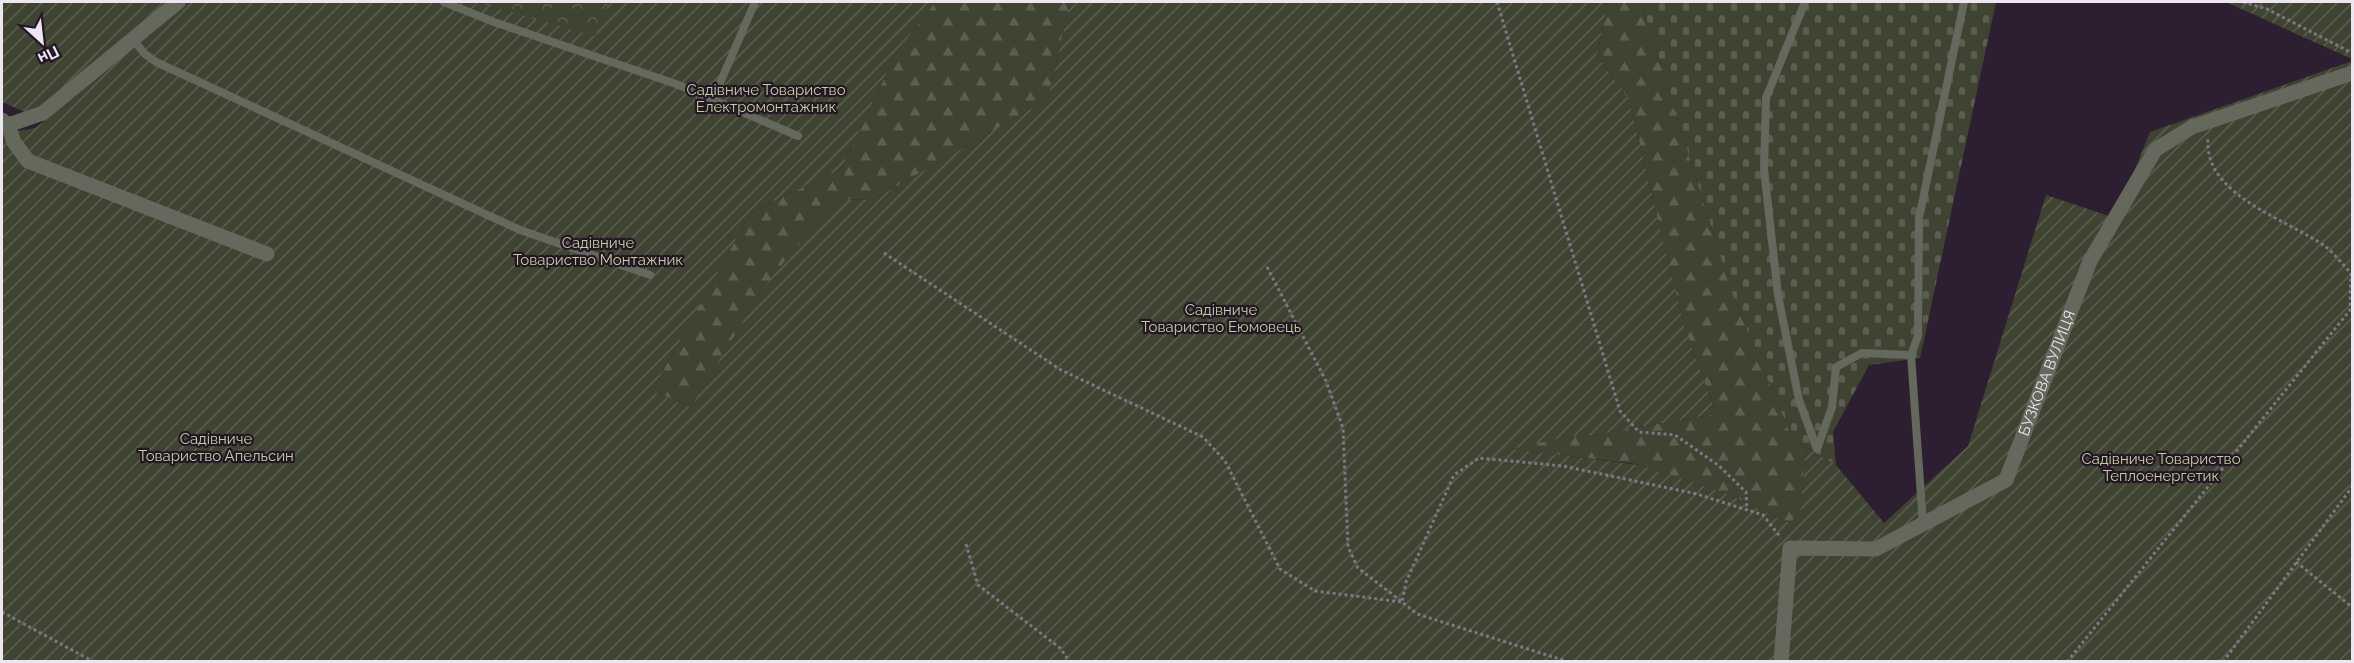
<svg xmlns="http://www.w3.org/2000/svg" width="2354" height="663" font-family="Raleway,sans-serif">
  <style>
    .forest { fill: url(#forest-firs) }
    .cemetery { fill: url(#cemetery-stones) }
    .park { fill: url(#park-crowns) }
    .garden { fill: url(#garden-furrows) }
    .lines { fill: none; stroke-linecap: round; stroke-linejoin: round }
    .path { stroke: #827585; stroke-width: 3; stroke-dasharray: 3 3; stroke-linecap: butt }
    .lane { stroke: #65695d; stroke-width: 8 }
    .street { stroke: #65695d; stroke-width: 15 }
    .labels { text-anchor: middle; stroke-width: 4.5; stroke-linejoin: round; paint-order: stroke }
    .park-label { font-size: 15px; fill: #c1d19a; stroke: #241527 }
    .street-label { font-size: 15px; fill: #efe4f1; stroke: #241527 }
  </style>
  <defs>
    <pattern id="forest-firs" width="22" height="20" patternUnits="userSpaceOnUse" patternTransform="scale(1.5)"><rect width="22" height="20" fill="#3f4432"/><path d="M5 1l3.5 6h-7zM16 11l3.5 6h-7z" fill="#5b5f50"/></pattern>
    <pattern id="cemetery-stones" width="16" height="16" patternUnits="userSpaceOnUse" patternTransform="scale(1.5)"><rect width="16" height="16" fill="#3f4432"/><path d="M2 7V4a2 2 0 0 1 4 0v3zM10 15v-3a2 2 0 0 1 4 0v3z" fill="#5b5f50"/></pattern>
    <pattern id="park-crowns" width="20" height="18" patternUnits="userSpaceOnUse" patternTransform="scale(1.5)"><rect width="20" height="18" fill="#3f4432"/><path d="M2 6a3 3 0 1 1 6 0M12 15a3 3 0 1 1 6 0" fill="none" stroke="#5b5f50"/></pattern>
    <pattern id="garden-furrows" width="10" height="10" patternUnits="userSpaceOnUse" patternTransform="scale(1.5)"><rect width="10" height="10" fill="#3f4432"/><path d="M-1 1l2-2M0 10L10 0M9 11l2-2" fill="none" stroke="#5b5f50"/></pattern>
  </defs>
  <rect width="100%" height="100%" fill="#2e1e31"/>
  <g class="forest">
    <polygon points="935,2 1070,2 1048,99 873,200 842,199 762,290 692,407 652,391 751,212 841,169 896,53"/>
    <polygon points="1608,2 1641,2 1732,293 1793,440 1806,448 1800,514 1789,523 1728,494 1637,464 1509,449 1570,436 1587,436 1716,414 1684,326 1629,100 1597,55"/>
  </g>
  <polygon class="cemetery" points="1641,2 1996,2 1920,358 1869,365 1833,432 1836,465 1793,440 1732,293"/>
  <polygon class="park" points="475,2 609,2 595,37"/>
  <g class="garden">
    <polygon points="2,2 475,2 595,36 609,2 935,2 896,53 841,169 751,212 652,391 691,407 762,290 793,250 842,199 873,200 1048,99 1070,2 1608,2 1597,55 1629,100 1684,326 1716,414 1587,436 1570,436 1511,449 1640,465 1728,494 1789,523 1800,514 1806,448 1836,465 1884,523 1968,446 2046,195 2115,218 2150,132 2352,61 2352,661 2,661 2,134 35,128 45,121 2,102"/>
    <polygon points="2226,2 2352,2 2352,59"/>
  </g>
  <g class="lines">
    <g class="path">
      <polyline points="1497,2 1620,411 1639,432 1675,435 1718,465 1746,492 1747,510"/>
      <polyline points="2243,2 2267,9 2352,53"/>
      <polyline points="884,253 1061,370 1203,437 1225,461 1280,569 1315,591 1402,602"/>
      <polyline points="1267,267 1326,381 1343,428 1348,547 1358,568 1401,601"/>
      <polyline points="966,544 978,585 1060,648 1070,662"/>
      <polyline points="2296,562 2352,607"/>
      <polyline points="2,612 94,662"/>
      <polyline points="1569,662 1417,614 1402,602 1406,582 1454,475 1479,458 1563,466 1697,494 1763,515 1781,538"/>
      <path d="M2067 662 2350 310 2351 273C2343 265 2335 254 2326 247 2288 219 2203 196 2208 138"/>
      <polyline points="2223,662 2352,487"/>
    </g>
    <g class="lane">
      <polyline points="444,2 494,22 676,84 798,136"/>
      <polyline points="1805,2 1766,98 1764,169 1778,295 1799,400 1817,449"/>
      <polyline points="134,41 145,54 156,62 520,230 650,275"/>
      <polyline points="708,98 720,83 755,2"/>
      <polyline points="1911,355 1918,336 1919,218 1964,2"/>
      <polyline points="1817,449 1832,407 1836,367 1862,353 1911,355 1923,524"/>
    </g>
    <g class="street">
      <polyline points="2,120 8,125 43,113 178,2"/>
      <polyline points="8,125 14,142 28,161 267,254"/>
      <path id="s1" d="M1781 662 1790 548 1876 549 2006 480 2090 261 2155 150 2192 127 2352 73"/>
    </g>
  </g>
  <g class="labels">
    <g class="park-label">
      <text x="766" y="95">Садівниче Товариство<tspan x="766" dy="17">Електромонтажник</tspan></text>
      <text x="598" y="248">Садівниче<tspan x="598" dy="17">Товариство Монтажник</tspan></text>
      <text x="1221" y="315">Садівниче<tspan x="1221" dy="17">Товариство Еюмовець</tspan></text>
      <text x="216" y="444">Садівниче<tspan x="216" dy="17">Товариство Апельсин</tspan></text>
      <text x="2161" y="464">Садівниче Товариство<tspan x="2161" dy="17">Теплоенергетик</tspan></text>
    </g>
    <g class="street-label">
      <text dy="5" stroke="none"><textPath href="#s1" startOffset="462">БУЗКОВА ВУЛИЦЯ</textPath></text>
    </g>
  </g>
  <rect width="2354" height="663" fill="none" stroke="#efe4f1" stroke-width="6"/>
  <g transform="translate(42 42) rotate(153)" stroke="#241527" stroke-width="4.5" paint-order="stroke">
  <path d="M0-4.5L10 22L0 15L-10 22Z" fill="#efe4f1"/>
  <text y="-9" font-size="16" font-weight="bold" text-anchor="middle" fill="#efe4f1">Пн</text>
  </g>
</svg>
